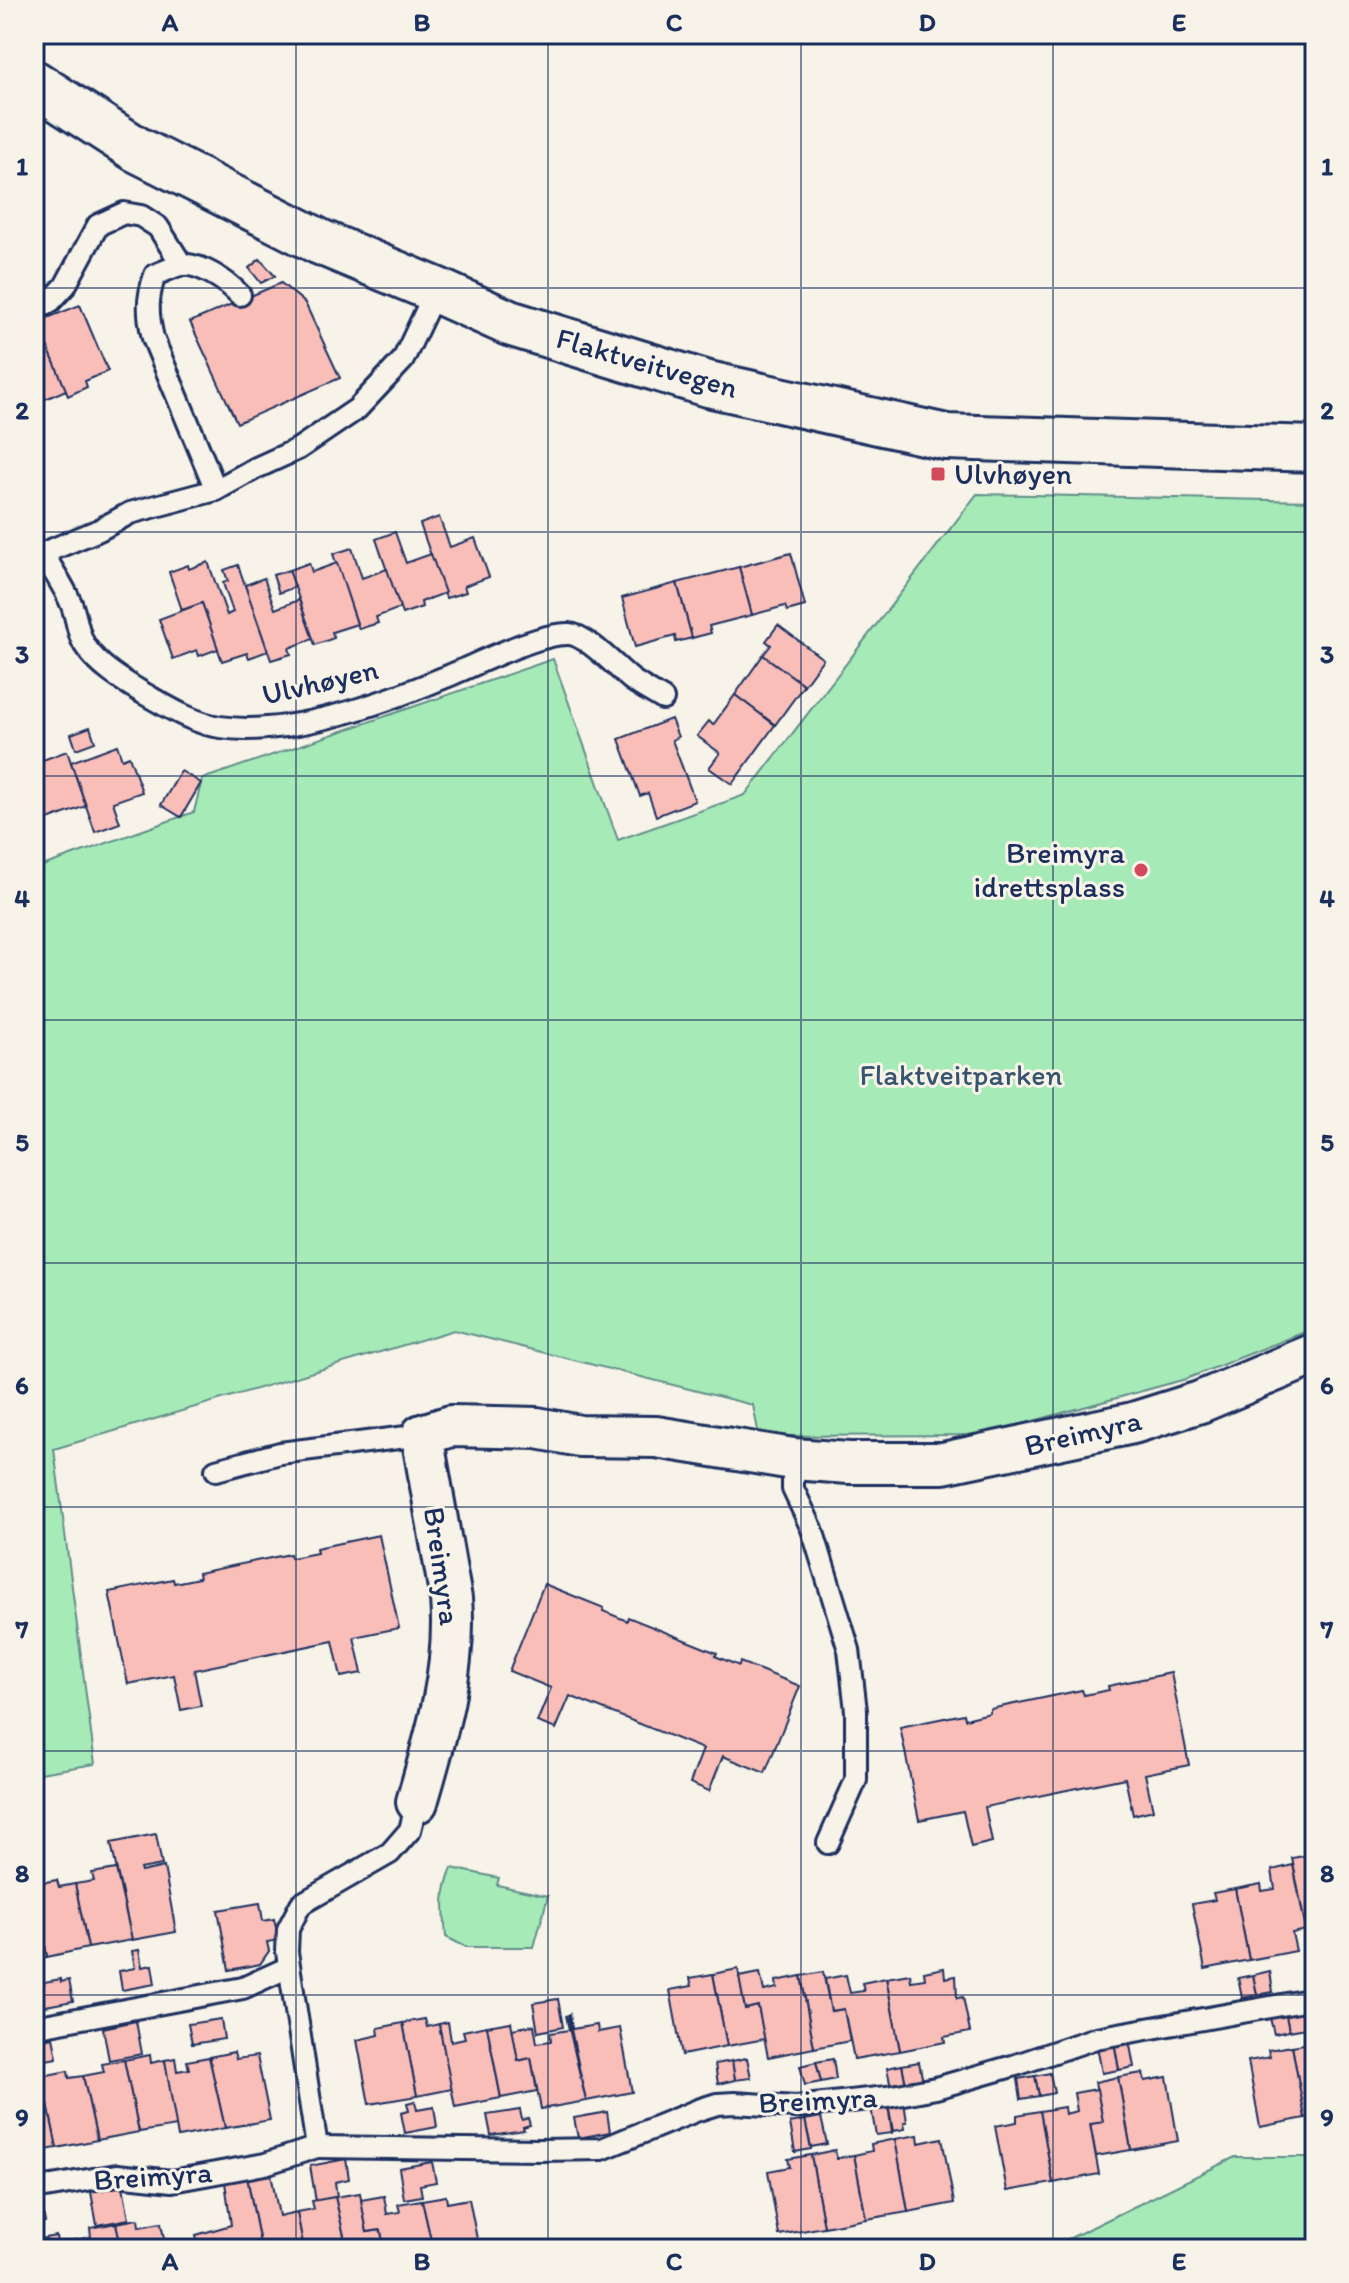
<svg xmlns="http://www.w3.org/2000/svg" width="1349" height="2283" font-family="Itim,sans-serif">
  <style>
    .green { fill: #a6ebb7; stroke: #608d8a; stroke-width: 2 }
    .building { fill: #fabeb9; stroke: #1b2f5e; stroke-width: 2 }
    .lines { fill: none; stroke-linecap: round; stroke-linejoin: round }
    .service-casing { stroke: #1b2f5e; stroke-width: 26 }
    .minor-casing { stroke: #1b2f5e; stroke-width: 46 }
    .secondary-casing { stroke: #1b2f5e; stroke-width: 50 }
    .service { stroke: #f7f3e8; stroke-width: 20 }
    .minor { stroke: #f7f3e8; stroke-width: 40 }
    .secondary { stroke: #f7f3e8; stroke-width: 44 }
    .grid { fill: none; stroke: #1b2f5e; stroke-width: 2; stroke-opacity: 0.55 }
    .poi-dot { fill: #d1495b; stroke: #f7f3e8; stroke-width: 3 }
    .labels { text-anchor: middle; stroke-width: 6; stroke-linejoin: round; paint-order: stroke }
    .street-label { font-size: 30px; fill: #1b2f5e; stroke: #f7f3e8 }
    .poi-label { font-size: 30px; fill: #1b2f5e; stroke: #f7f3e8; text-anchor: start }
    .park-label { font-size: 30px; fill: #375570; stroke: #f7f3e8 }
    .neatline { fill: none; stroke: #1b2f5e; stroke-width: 3 }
    .grid-label { font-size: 26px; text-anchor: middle; font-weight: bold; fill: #1b2f5e }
  </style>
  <rect width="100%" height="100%" fill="#f7f3e8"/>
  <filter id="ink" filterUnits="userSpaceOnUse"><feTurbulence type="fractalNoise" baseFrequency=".0125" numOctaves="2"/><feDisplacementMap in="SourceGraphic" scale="16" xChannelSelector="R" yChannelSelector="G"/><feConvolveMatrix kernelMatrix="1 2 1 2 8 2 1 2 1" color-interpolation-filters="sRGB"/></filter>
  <g filter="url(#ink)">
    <g class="green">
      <polygon points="977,494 1315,501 1315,1328 1186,1379 982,1435 759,1436 753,1405 454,1330 54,1449 95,1764 34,1774 34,869 194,812 202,779 553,659 618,840 745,795"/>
      <path d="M452 1868 499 1878 497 1885 548 1896 534 1947H466L446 1937C444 1911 441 1892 452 1868Z"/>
      <polygon points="1235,2157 1315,2157 1315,2249 1048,2249"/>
    </g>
    <g class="building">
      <polygon points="260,259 275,276 261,283 249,268"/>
      <polygon points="281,283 305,303 340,378 237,423 190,322"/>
      <polygon points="80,305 108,371 85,381 87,387 68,396 37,322"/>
      <polygon points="37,322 66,390 43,400 45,405 34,410 34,324"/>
      <polygon points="439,517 450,547 475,538 489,577 464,586 466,592 446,598 420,524"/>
      <polygon points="395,532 406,563 431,554 445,593 421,602 422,607 402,614 376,539"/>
      <polygon points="352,548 362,578 387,569 400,608 376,617 378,623 359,629 333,554"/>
      <polygon points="791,553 805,606 787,611 785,606 752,615 739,567"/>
      <polygon points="208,562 227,615 233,612 223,583 228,581 224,570 238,565 268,651 249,658 247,653 222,661 202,603 182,610 169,572 188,565 189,569"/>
      <polygon points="309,563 312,572 337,563 357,624 332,632 334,638 315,645 289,570"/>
      <polygon points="739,567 752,615 709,626 711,633 692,638 677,583"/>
      <polygon points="289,570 295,587 279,593 273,575"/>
      <polygon points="264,578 275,609 299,600 313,639 289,648 291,654 271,660 245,585"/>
      <polygon points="677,583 692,638 676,642 675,636 635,647 622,598"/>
      <polygon points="202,603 218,649 199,656 197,650 173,659 159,619"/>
      <polygon points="778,625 823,659 804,685 763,655 771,645 766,641"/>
      <polygon points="763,655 804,685 775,725 735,695"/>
      <polygon points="735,695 775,725 732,784 709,768 720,753 697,736 709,721 713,725"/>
      <polygon points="671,719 678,737 672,740 695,801 656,816 648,793 640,796 619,739"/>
      <polygon points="90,727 95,742 76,749 71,734"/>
      <polygon points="34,736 43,760 67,751 86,806 45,821 34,792"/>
      <polygon points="117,745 122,759 129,756 142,792 113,802 120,823 95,832 71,762"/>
      <polygon points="181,771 201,783 181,817 161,805"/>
      <polygon points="34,792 45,821 34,825"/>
      <polygon points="379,1535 399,1628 354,1637 362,1673 341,1677 333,1641 194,1670 201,1706 181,1710 174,1675 128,1684 109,1592 173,1579 174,1583 199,1578 198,1573 290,1554 291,1558 317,1553 316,1548"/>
      <polygon points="544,1584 604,1608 603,1611 627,1621 628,1617 717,1653 715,1656 739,1666 740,1662 800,1686 765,1773 723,1756 709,1791 690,1783 703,1749 570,1696 556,1729 537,1722 551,1688 509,1671"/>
      <polygon points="1171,1673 1189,1765 1145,1774 1153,1810 1133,1815 1125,1778 985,1807 992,1842 971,1847 963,1811 919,1820 900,1727 964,1714 965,1719 990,1713 990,1709 1082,1690 1084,1695 1109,1690 1108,1686"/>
      <polygon points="156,1834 162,1865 140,1869 141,1872 164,1867 176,1932 132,1940 111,1843"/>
      <polygon points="1315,1854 1315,1928 1306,1930 1292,1858"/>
      <polygon points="1293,1865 1306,1930 1292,1933 1296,1951 1249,1960 1235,1889 1261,1884 1262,1891 1275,1889 1272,1870"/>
      <polygon points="116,1869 132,1940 88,1948 75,1884 94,1881 92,1873"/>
      <polygon points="57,1880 59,1887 75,1884 88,1948 47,1957 34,1884"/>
      <polygon points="34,1884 47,1957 34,1959"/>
      <polygon points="1235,1889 1249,1960 1205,1969 1192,1904 1215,1900 1213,1893"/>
      <polygon points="260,1903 263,1921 274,1919 279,1940 267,1942 269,1951 260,1964 229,1970 218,1910"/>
      <polygon points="139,1950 142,1967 152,1965 155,1984 122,1990 119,1971 135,1968 132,1951"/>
      <polygon points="944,1968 945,1978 956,1976 957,1998 963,1997 970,2032 944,2037 945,2042 900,2051 886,1978 910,1974 911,1981 925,1979 924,1972"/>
      <polygon points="738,1969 745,2009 758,2006 765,2039 727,2046 713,1974"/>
      <polygon points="1270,1971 1273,1992 1257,1995 1253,1975"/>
      <polygon points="823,1972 831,2011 844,2009 850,2041 814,2048 801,1976"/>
      <polygon points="760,1973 764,1991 777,1988 776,1981 801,1976 814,2048 768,2057 758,2006 745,2009 739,1977"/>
      <polygon points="713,1974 727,2046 682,2055 670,1990 692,1986 690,1978"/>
      <polygon points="846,1975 850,1993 864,1991 862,1983 886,1978 900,2051 854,2059 844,2009 831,2011 825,1979"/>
      <polygon points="1253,1975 1257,1995 1242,1998 1238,1978"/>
      <polygon points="61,1979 61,1982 69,1980 73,2001 40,2007 36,1986 44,1985 44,1982"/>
      <polygon points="558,1999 563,2027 538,2032 533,2003"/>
      <polygon points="1302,2007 1306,2028 1289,2031 1285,2011"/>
      <polygon points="1285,2011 1289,2031 1274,2034 1269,2014"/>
      <polygon points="570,2014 572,2029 597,2025 598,2032 620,2028 632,2092 586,2101 568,2015"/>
      <polygon points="566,2015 586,2101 541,2109 531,2058 518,2061 512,2029 534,2025 537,2043 551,2041 550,2033 569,2030"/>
      <polygon points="221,2019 224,2039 192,2044 188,2024"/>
      <polygon points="425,2019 427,2027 439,2024 452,2089 417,2096 403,2023"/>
      <polygon points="136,2021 142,2054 109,2060 103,2028"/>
      <polygon points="448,2022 451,2041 465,2038 463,2031 487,2026 501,2098 455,2107 439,2024"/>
      <polygon points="511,2022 518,2061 531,2058 537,2091 501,2098 487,2026"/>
      <polygon points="403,2023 417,2096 369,2104 357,2040 379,2035 378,2028"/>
      <polygon points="53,2037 57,2058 40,2061 43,2072 34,2073 34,2041"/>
      <polygon points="1129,2040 1134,2067 1119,2070 1114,2042"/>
      <polygon points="1114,2042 1119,2070 1102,2073 1097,2046"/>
      <polygon points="1315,2042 1315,2116 1305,2118 1292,2046"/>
      <polygon points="1292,2046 1305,2118 1260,2127 1248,2061 1270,2057 1268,2050"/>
      <polygon points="234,2052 236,2059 257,2056 270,2120 225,2128 209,2057"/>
      <polygon points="150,2055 151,2063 165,2060 177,2126 139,2132 124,2060"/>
      <polygon points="209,2057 225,2128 178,2137 165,2060 175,2058 177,2071 189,2069 187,2061"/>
      <polygon points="747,2058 751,2078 735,2080 732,2061"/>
      <polygon points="833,2059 836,2079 821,2082 816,2062"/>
      <polygon points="124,2060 139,2132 97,2140 83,2076 104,2072 102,2064"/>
      <polygon points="732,2061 735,2080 718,2084 715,2064"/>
      <polygon points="816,2062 821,2082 805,2085 800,2066"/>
      <polygon points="919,2062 923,2082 906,2085 902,2065"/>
      <polygon points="902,2065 906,2085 891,2088 887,2068"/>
      <polygon points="68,2071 69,2078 83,2076 97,2140 57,2148 42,2076"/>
      <polygon points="1050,2073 1054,2093 1039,2096 1035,2076"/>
      <polygon points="1143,2073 1145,2081 1167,2077 1178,2141 1131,2150 1118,2077"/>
      <polygon points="42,2076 57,2148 34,2152 34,2077"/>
      <polygon points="1035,2076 1039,2096 1021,2099 1018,2079"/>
      <polygon points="1118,2077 1131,2150 1096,2156 1090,2124 1103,2122 1095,2082"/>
      <polygon points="1097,2089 1103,2122 1090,2124 1099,2174 1053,2183 1040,2111 1064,2107 1065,2114 1077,2111 1074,2093"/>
      <polygon points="415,2101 417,2110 434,2107 437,2127 405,2133 401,2113 409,2111 407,2103"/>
      <polygon points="904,2102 907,2122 904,2122 905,2129 893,2131 888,2105"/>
      <polygon points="888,2105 892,2133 876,2135 871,2108"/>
      <polygon points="520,2110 522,2120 528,2118 530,2125 523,2127 524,2130 491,2135 487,2115"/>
      <polygon points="1040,2111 1053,2183 1007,2191 995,2126 1017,2122 1017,2115"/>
      <polygon points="607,2112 610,2132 578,2138 574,2118"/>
      <polygon points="821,2117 827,2144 811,2147 805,2120"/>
      <polygon points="805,2120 811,2149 795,2152 790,2123"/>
      <polygon points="918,2135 919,2143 942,2138 954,2203 908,2212 895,2139"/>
      <polygon points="895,2139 908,2212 866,2219 854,2155 872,2151 871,2144"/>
      <polygon points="835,2150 837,2158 854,2155 866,2219 824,2227 811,2155"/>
      <polygon points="811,2155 824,2227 779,2235 768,2171 790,2167 788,2159"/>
      <polygon points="346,2159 349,2179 335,2182 337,2197 316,2201 310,2166"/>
      <polygon points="432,2162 436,2182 420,2185 422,2196 404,2199 399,2168"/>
      <polygon points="271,2173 279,2216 297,2212 304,2249 261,2249 247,2177"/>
      <polygon points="247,2177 261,2249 199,2249 196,2235 231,2225 225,2182"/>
      <polygon points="123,2186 129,2219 97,2225 91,2192"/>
      <polygon points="360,2193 367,2232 381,2230 384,2249 347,2249 335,2197"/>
      <polygon points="384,2196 387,2214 400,2212 398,2204 422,2200 433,2249 384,2249 381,2230 367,2232 361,2200"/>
      <polygon points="446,2196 447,2203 469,2199 479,2249 433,2249 422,2200"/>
      <polygon points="335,2197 347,2249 304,2249 297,2212 314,2209 312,2201"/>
      <polygon points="41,2202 45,2222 34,2224 34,2204"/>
      <polygon points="138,2219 139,2227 161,2223 166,2249 121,2249 116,2223"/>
      <polygon points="116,2223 121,2249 76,2249 75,2240 91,2237 90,2228"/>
      <polygon points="56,2236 57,2243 75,2240 76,2249 34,2249 34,2240"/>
    </g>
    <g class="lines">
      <g class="service-casing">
        <g id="service">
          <polyline points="34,311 51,301 65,286 98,225 124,213 141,216 158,227 182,265"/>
          <path d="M216 490 153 338C147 313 147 298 155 275 163 272 172 267 181 265 199 262 228 282 240 295"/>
          <path d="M43 554C52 569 63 585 70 601 77 615 77 635 86 647 98 666 123 681 143 693 166 706 192 723 220 727 287 737 381 704 443 678 474 666 537 633 569 634 587 635 617 668 632 680 642 687 653 693 663 699"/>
          <polyline points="34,557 99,530 130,513 216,490 254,469 298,449 357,409 403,360 436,290"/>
          <polyline points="793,1459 793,1489 812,1529 849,1650 856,1711 856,1780 828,1843"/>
          <polyline points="216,1470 280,1453 422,1435"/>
          <polyline points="34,2027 243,1988 289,1967"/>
          <polyline points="317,2147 540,2150 602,2149 698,2110 717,2104 735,2103 796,2107 887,2097 936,2088 1016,2065 1096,2038 1315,1999"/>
          <polyline points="34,2189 117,2175 172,2181 265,2164 317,2147 287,1952 288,1929 301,1904 390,1853 410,1830 417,1802"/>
        </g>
      </g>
      <g class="minor-casing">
        <path id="minor" d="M417 1802C436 1737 457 1667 451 1599L422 1435 451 1426 537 1428 580 1436 656 1437 793 1459 849 1463H943L1133 1423 1200 1402 1315 1354"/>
      </g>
      <g class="secondary-casing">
        <polyline id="secondary" points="34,83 136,149 320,242 436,290 509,323 708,384 946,437 1315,449"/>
      </g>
      <use href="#service" class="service"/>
      <use href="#minor" class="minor"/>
      <use href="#secondary" class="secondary"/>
    </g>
  </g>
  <path class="grid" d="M296 34V2249M548 34V2249M801 34V2249M1053 34V2249M34 288H1315M34 532H1315M34 776H1315M34 1020H1315M34 1263H1315M34 1507H1315M34 1751H1315M34 1995H1315"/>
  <g class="poi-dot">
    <rect x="930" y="466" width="16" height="16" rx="4"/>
    <circle cx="1141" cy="870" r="8"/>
  </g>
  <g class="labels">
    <g class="street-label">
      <text transform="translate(647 363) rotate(16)" y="10">Flaktveitvegen</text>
      <text transform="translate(320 682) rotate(-13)" y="10">Ulvhøyen</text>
      <text transform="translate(1083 1433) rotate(-13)" y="10">Breimyra</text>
      <text transform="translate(442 1566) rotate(82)" y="10">Breimyra</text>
      <text transform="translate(818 2100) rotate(-3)" y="10">Breimyra</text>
      <text transform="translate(153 2176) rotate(-4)" y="10">Breimyra</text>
    </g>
    <g class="poi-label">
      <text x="954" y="484">Ulvhøyen</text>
      <text x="1125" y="863" text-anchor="end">Breimyra<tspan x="1125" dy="34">idrettsplass</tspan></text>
    </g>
    <g class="park-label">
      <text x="961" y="1085">Flaktveitparken</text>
    </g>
  </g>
  <rect width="1349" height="2283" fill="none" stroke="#f7f3e8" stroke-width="88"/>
  <rect x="44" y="44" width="1261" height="2195" class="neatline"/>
  <g class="grid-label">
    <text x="170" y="31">A</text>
    <text x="422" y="31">B</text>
    <text x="674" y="31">C</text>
    <text x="927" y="31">D</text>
    <text x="1179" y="31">E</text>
    <text x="22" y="175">1</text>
    <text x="1327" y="175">1</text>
    <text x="22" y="419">2</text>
    <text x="1327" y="419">2</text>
    <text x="22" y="663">3</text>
    <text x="1327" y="663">3</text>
    <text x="22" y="907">4</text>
    <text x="1327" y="907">4</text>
    <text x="22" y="1151">5</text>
    <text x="1327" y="1151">5</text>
    <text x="22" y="1394">6</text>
    <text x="1327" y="1394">6</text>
    <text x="22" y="1638">7</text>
    <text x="1327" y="1638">7</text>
    <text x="22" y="1882">8</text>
    <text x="1327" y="1882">8</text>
    <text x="22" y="2126">9</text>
    <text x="1327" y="2126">9</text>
    <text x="170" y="2270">A</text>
    <text x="422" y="2270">B</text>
    <text x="674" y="2270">C</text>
    <text x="927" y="2270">D</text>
    <text x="1179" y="2270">E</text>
  </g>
</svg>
